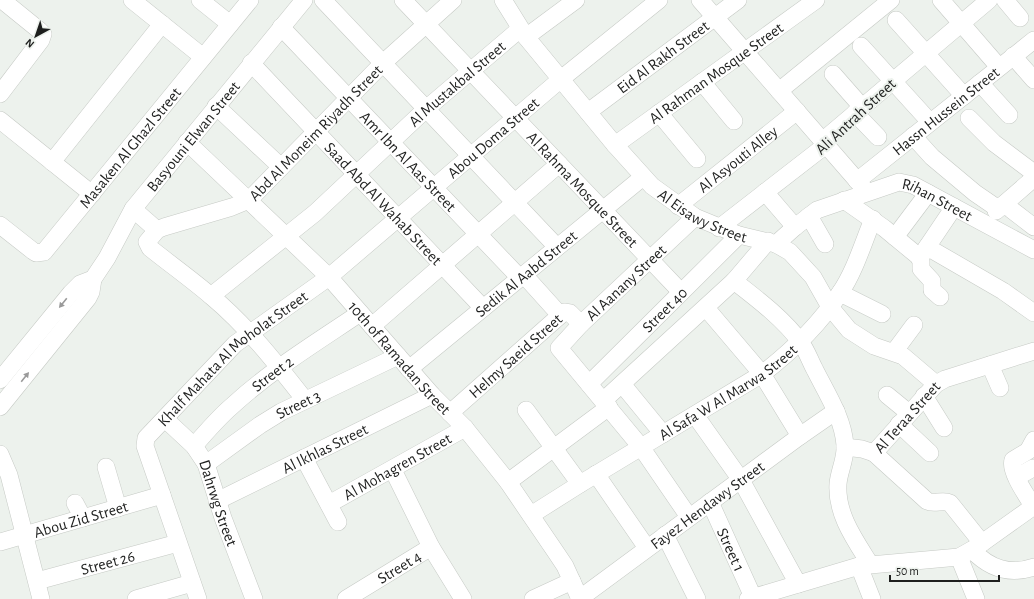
<svg xmlns="http://www.w3.org/2000/svg" width="1034" height="599" font-family="'Alegreya Sans',sans-serif">
  <style>
    .lines { fill: none; stroke-linecap: round; stroke-linejoin: round }
    .minor-casing { stroke: #c6cac5; stroke-width: 18 }
    .minor { stroke: #fff; stroke-width: 17 }
    .oneway { fill: #9a9a9a }
    .labels { text-anchor: middle; stroke-width: 4; stroke-linejoin: round; paint-order: stroke }
    .street-label { font-size: 16px; fill: #1e1f1e; stroke: #edf2ed }
  </style>
  <rect width="100%" height="100%" fill="#edf2ed"/>
  <g class="lines">
    <g class="minor-casing">
      <g id="minor">
        <polyline points="132,0 203,57"/>
        <polyline points="200,0 230,24"/>
        <polyline points="323,0 557,247"/>
        <path id="s1" d="M403 0 681 292"/>
        <path id="s2" d="M503 0 526 37 615 145 652 186 695 217 739 235 776 244 790 252 813 277 830 307 849 330 874 346 903 356 936 384"/>
        <polyline points="700,0 867,192"/>
        <polyline points="941,0 999,67"/>
        <polyline points="1005,0 1020,18"/>
        <polyline points="896,20 964,96"/>
        <path id="s3" d="M281 27 520 278"/>
        <polyline points="526,37 576,0"/>
        <polyline points="861,46 930,122"/>
        <polyline points="1013,56 1034,80"/>
        <path id="s4" d="M251 63 483 308"/>
        <polyline points="833,74 862,107"/>
        <polyline points="702,82 734,121"/>
        <polyline points="980,83 1009,115"/>
        <polyline points="779,91 891,0"/>
        <polyline points="0,94 41,40 43,34 39,30 2,0"/>
        <polyline points="216,106 281,167"/>
        <path id="s5" d="M588 112 738 0"/>
        <polyline points="659,113 697,159"/>
        <polyline points="855,113 878,137"/>
        <polyline points="969,118 994,143 1034,173"/>
        <polyline points="0,120 92,194"/>
        <polyline points="913,136 932,157 975,193 994,206 1008,207 1034,227"/>
        <path id="s6" d="M187 142 329 277 432 395 465 428 508 482 557 554 565 566 580 599"/>
        <path id="s7" d="M615 145 816 0"/>
        <polyline points="52,162 162,24"/>
        <path id="s8" d="M857 181 1034 40"/>
        <polyline points="765,192 795,227"/>
        <polyline points="844,200 884,228 918,256 921,261 921,269 932,281 932,290 940,297"/>
        <path id="s9" d="M678 206 797 111"/>
        <polyline points="133,209 157,230"/>
        <polyline points="996,211 1034,178"/>
        <polyline points="809,216 825,244"/>
        <path id="s10" d="M0 225 33 251 36 253 44 252 250 0"/>
        <polyline points="719,228 822,148 827,137 989,0"/>
        <polyline points="895,237 928,193"/>
        <path id="s11" d="M776 244 795 227 817 210 899 182 913 185 1034 250"/>
        <polyline points="927,247 1003,291 1034,313"/>
        <polyline points="921,256 954,207"/>
        <polyline points="524,275 560,315"/>
        <path d="M734 281C756 298 785 320 801 343 807 351 810 361 815 370 827 394 843 418 845 445 846 459 839 471 838 484 836 514 855 540 870 564"/>
        <polyline points="840,293 882,314"/>
        <path id="s12" d="M211 296 315 213 426 109 520 29"/>
        <polyline points="706,308 762,374 800,436"/>
        <polyline points="372,326 559,164"/>
        <polyline points="894,352 914,325"/>
        <polyline points="990,365 1000,388"/>
        <path id="s13" d="M409 369 643 177"/>
        <polyline points="0,380 71,293 80,284 93,279"/>
        <path id="s14" d="M589 384 739 235"/>
        <polyline points="622,384 663,434"/>
        <polyline points="887,395 909,413"/>
        <polyline points="924,396 944,428"/>
        <path id="s15" d="M305 400C276 363 247 326 211 296 191 279 170 264 150 248L147 242 157 230 164 227 232 207 249 200 383 63 453 0"/>
        <polyline points="604,400 734,281 768,241"/>
        <path id="s16" d="M0 407 88 298 91 292 93 279 107 258 133 209 304 0"/>
        <polyline points="526,410 580,484"/>
        <path id="s17" d="M450 413 564 312 570 313 581 324"/>
        <polyline points="695,415 741,480 798,584"/>
        <path id="s18" d="M165 419 194 446 206 464 223 518 254 599"/>
        <polyline points="899,424 930,453"/>
        <path id="s19" d="M194 446C206 432 218 418 232 406 271 370 317 342 360 313"/>
        <polyline points="845,447 862,449 874,453"/>
        <polyline points="0,454 9,475 41,599"/>
        <polyline points="304,458 338,522"/>
        <path id="s20" d="M206 464 260 425 281 412 398 356"/>
        <polyline points="106,467 118,508"/>
        <polyline points="393,470 431,547 463,599"/>
        <polyline points="596,474 647,548"/>
        <polyline points="1017,477 1033,468"/>
        <polyline points="508,482 609,407"/>
        <path id="s21" d="M217 501 432 395"/>
        <path id="s22" d="M710 502 753 597"/>
        <polyline points="75,503 83,518"/>
        <path id="s23" d="M329 504 465 428"/>
        <path d="M1033 506C1027 496 1009 471 1013 460L1028 451 1034 440"/>
        <path id="s24" d="M531 515 580 484 762 374C792 351 819 325 840 293 855 271 863 243 873 219"/>
        <path id="s25" d="M689 517 641 447 559 348 581 324 695 217"/>
        <polyline points="665,535 697,599"/>
        <path id="s26" d="M0 542 162 495"/>
        <path id="s27" d="M982 543 950 503C942 499 935 505 927 501L874 453 936 384 945 379 1034 351"/>
        <path d="M972 550C990 569 1010 575 1034 567"/>
        <polyline points="959,557 976,599"/>
        <polyline points="859,566 872,599"/>
        <path id="s28" d="M37 581 178 543"/>
        <polyline points="136,599 192,583"/>
        <path id="s29" d="M198 599 145 446 146 438 235 344 329 277 561 79 659 0"/>
        <path id="s30" d="M346 599 431 547"/>
        <polyline points="533,599 572,581"/>
        <path id="s31" d="M579 599 800 436 836 411"/>
        <polyline points="748,599 859,566 959,557 975,548 1034,506"/>
      </g>
    </g>
    <use href="#minor" class="minor"/>
  </g>
  <defs><path id="oneway-solid" d="M-6-.8H1V-3.2L6.5 0L1 3.2V.8H-6Z"/></defs>
  <g class="oneway">
    <use href="#oneway-solid" transform="translate(63 303) rotate(129)"/>
    <use href="#oneway-solid" transform="translate(25 377) rotate(-51)"/>
  </g>
  <g class="labels">
    <g class="street-label">
      <text dy="6" stroke="none"><textPath href="#s5" startOffset="93">Eid Al Rakh Street</textPath></text>
      <text dy="6" stroke="none"><textPath href="#s7" startOffset="124">Al Rahman Mosque Street</textPath></text>
      <text dy="6" stroke="none"><textPath href="#s12" startOffset="325">Al Mustakbal Street</textPath></text>
      <text dy="6" stroke="none"><textPath href="#s8" startOffset="113">Hassn Hussein Street</textPath></text>
      <text transform="translate(855 116) rotate(-43)" y="6">Ali Antrah Street</text>
      <text dy="6" stroke="none"><textPath href="#s15" startOffset="432">Abd Al Moneim Riyadh Street</textPath></text>
      <text dy="6" stroke="none"><textPath href="#s16" startOffset="335">Basyouni Elwan Street</textPath></text>
      <text dy="6" stroke="none"><textPath href="#s29" startOffset="630">Abou Doma Street</textPath></text>
      <text dy="6" stroke="none"><textPath href="#s10" startOffset="189">Masaken Al Ghazl Street</textPath></text>
      <text dy="6" stroke="none"><textPath href="#s9" startOffset="76">Al Asyouti Alley</textPath></text>
      <text dy="6" stroke="none"><textPath href="#s3" startOffset="185">Amr Ibn Al Aas Street</textPath></text>
      <text dy="6" stroke="none"><textPath href="#s1" startOffset="261">Al Rahma Mosque Street</textPath></text>
      <text dy="6" stroke="none"><textPath href="#s11" startOffset="182">Rihan Street</textPath></text>
      <text dy="6" stroke="none"><textPath href="#s4" startOffset="193">Saad Abd Al Wahab Street</textPath></text>
      <text dy="6" stroke="none"><textPath href="#s2" startOffset="298">Al Eisawy Street</textPath></text>
      <text dy="6" stroke="none"><textPath href="#s13" startOffset="151">Sedik Al Aabd Street</textPath></text>
      <text dy="6" stroke="none"><textPath href="#s25" startOffset="307">Al Aanany Street</textPath></text>
      <text dy="6" stroke="none"><textPath href="#s14" startOffset="106">Street 40</textPath></text>
      <text dy="6" stroke="none"><textPath href="#s17" startOffset="87">Helmy Saeid Street</textPath></text>
      <text dy="6" stroke="none"><textPath href="#s6" startOffset="303">10th of Ramadan Street</textPath></text>
      <text dy="6" stroke="none"><textPath href="#s29" startOffset="288">Khalf Mahata Al Moholat Street</textPath></text>
      <text dy="6" stroke="none"><textPath href="#s19" startOffset="107">Street 2</textPath></text>
      <text dy="6" stroke="none"><textPath href="#s24" startOffset="232">Al Safa W Al Marwa Street</textPath></text>
      <text dy="6" stroke="none"><textPath href="#s20" startOffset="110">Street 3</textPath></text>
      <text dy="6" stroke="none"><textPath href="#s27" startOffset="195">Al Teraa Street</textPath></text>
      <text dy="6" stroke="none"><textPath href="#s21" startOffset="120">Al Ikhlas Street</textPath></text>
      <text dy="6" stroke="none"><textPath href="#s23" startOffset="78">Al Mohagren Street</textPath></text>
      <text dy="6" stroke="none"><textPath href="#s18" startOffset="102">Dahrwg Street</textPath></text>
      <text dy="6" stroke="none"><textPath href="#s31" startOffset="159">Fayez Hendawy Street</textPath></text>
      <text dy="6" stroke="none"><textPath href="#s26" startOffset="84">Abou Zid Street</textPath></text>
      <text dy="6" stroke="none"><textPath href="#s22" startOffset="52">Street 1</textPath></text>
      <text dy="6" stroke="none"><textPath href="#s28" startOffset="73">Street 26</textPath></text>
      <text dy="6" stroke="none"><textPath href="#s30" startOffset="62">Street 4</textPath></text>
    </g>
  </g>
  <g transform="translate(36 36) rotate(220)" stroke="#edf2ed" stroke-width="3" paint-order="stroke">
  <path d="M0-3L7 15L0 10L-7 15Z" fill="#1e1f1e"/>
  <text y="-6" font-size="11" font-weight="bold" text-anchor="middle" fill="#1e1f1e">N</text>
  </g>
  <path d="M890 575v6h109v-6" fill="none" stroke="#1e1f1e" stroke-width="2"/>
  <text x="896" y="575" font-size="12" fill="#1e1f1e" stroke="#edf2ed" stroke-width="3" paint-order="stroke">50 m</text>
</svg>
